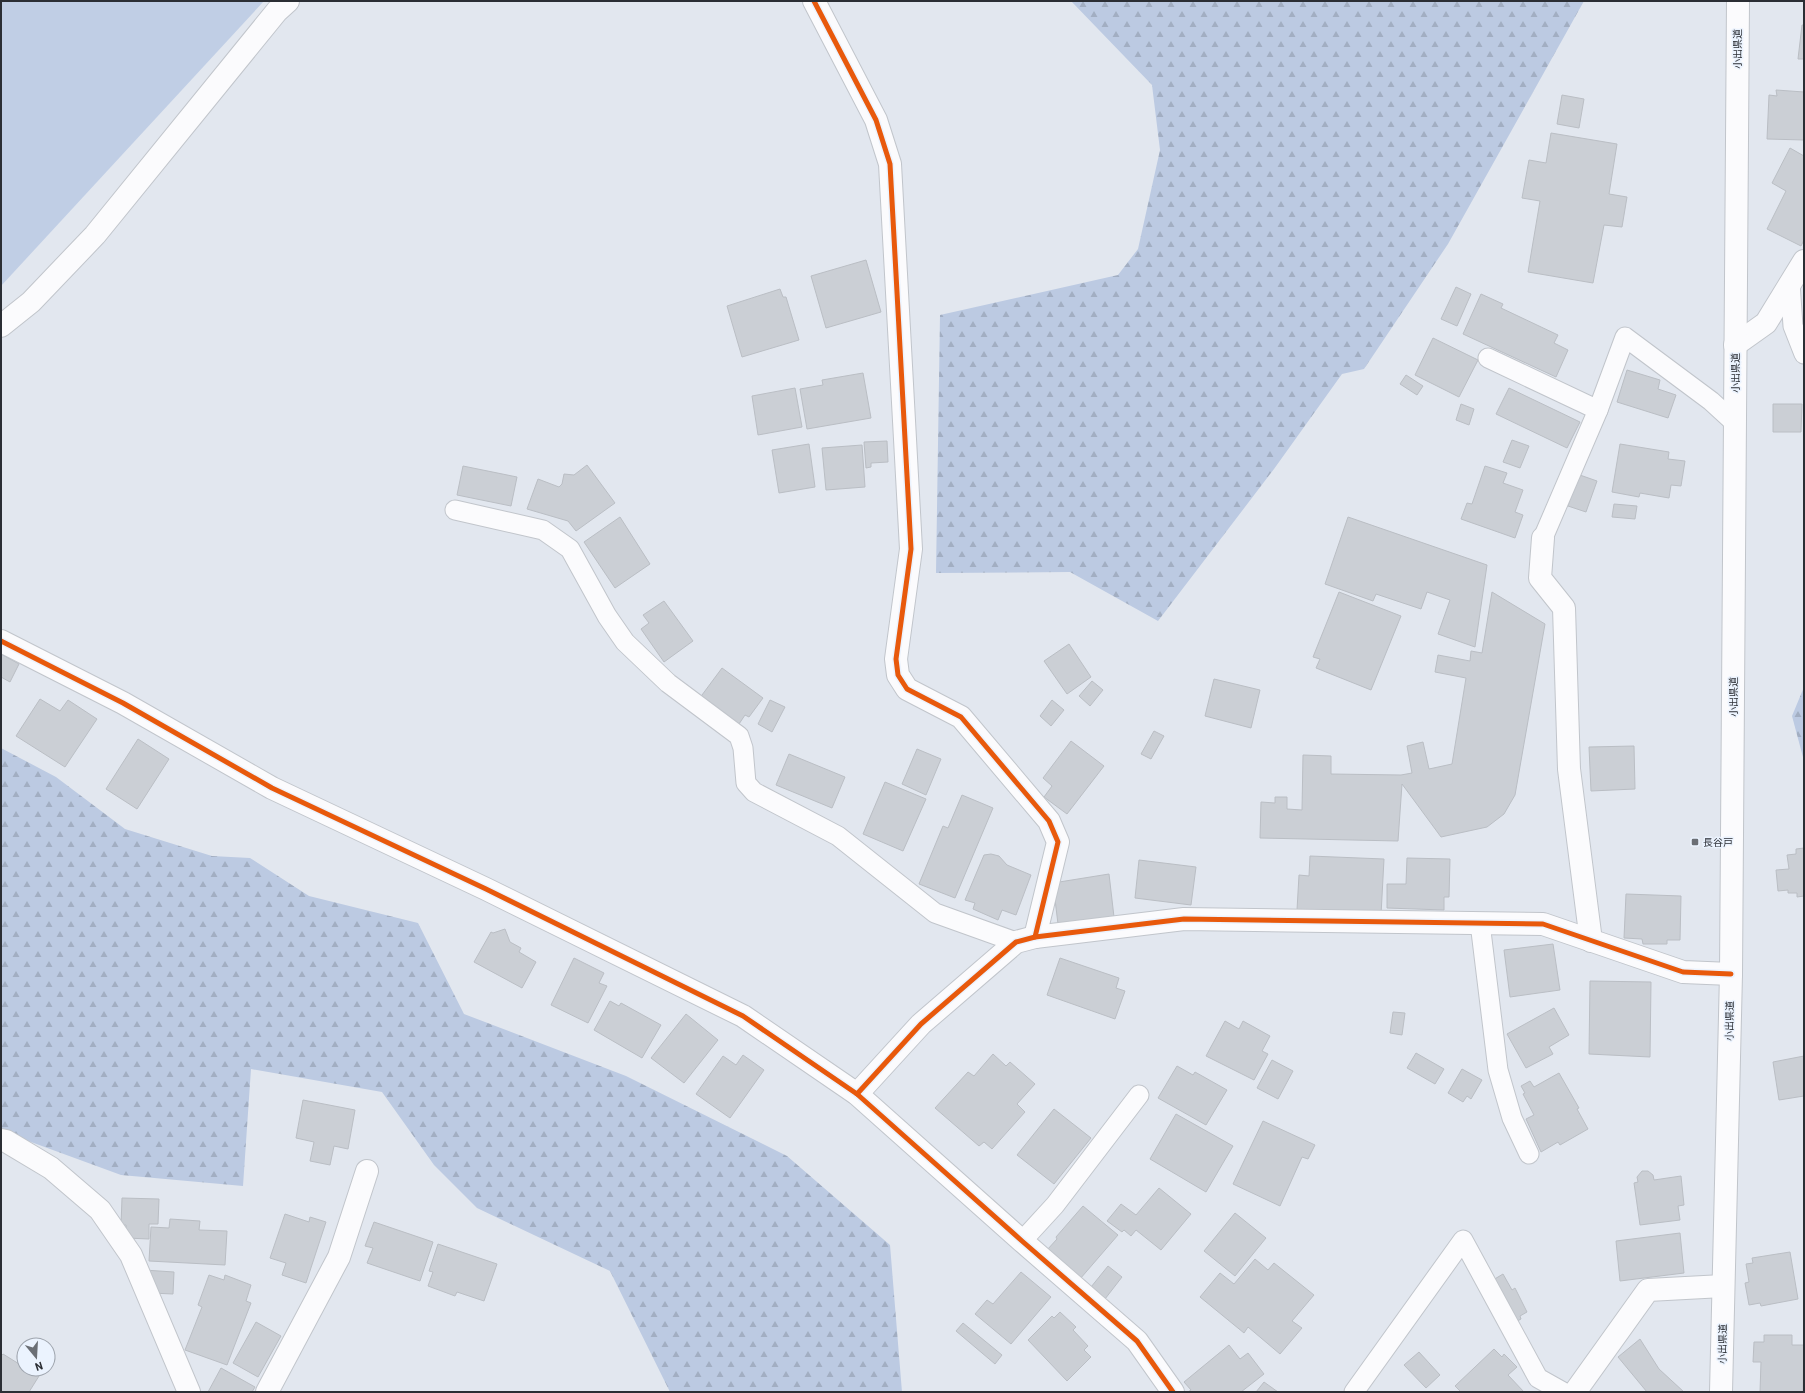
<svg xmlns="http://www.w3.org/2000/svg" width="1805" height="1393" font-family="Barlow,'Noto Sans JP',sans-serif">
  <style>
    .grass { fill: #c0cee5 }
    .forest { fill: url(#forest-firs) }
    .building { fill: #cbcfd5; stroke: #babec4 }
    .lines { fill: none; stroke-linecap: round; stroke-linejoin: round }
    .lane-casing { stroke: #c1c5cb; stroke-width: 21 }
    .street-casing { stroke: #c1c5cb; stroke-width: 24 }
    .secondary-casing { stroke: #c1c5cb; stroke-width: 24 }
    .lane { stroke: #fbfbfd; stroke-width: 19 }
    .street { stroke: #fbfbfd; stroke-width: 22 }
    .secondary { stroke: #fbfbfd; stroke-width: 22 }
    .cycleway-casing { stroke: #ebf3fe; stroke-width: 8 }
    .cycleway { stroke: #e8590c; stroke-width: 5 }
    .poi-dot { fill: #6b6f75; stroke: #ebf3fe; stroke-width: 1.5 }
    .labels { text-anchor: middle; stroke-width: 3; stroke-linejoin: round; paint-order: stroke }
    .street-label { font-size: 10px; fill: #2b2e34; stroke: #ebf3fe }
    .poi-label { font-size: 10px; fill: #2b2e34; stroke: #ebf3fe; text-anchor: start }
  </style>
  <defs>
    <pattern id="forest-firs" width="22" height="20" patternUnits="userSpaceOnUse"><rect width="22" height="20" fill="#bccae2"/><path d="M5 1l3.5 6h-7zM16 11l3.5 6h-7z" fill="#a2aec2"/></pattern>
  </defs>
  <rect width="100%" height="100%" fill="#e2e7ef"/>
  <polygon class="grass" points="1,1 264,1 1,286"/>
  <g class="forest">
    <polygon points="1071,1 1584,1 1448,244 1364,369 1342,374 1274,469 1158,621 1070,572 936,573 940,315 1118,275 1138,249 1160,150 1152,85"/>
    <polygon points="1804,687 1804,761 1792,716"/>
    <polygon points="1,748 56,777 125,829 212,856 250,858 309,896 418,923 464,1014 626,1076 787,1156 890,1245 902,1392 670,1392 610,1271 477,1208 434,1165 382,1092 251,1069 243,1186 121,1175 1,1131"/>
  </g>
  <g class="building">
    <polygon points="1802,25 1804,25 1804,59 1798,59"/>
    <polygon points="1776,90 1804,92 1804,140 1767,139 1769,95 1777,96"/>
    <polygon points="1562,95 1584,99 1579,128 1557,124"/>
    <polygon points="1551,133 1617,144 1609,194 1627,197 1622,227 1604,225 1593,283 1528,272 1540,201 1522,198 1529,160 1546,163"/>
    <polygon points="1790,148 1804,156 1804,240 1801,246 1767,229 1786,191 1772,183"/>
    <polygon points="866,260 881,312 826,328 811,276"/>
    <polygon points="1456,287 1471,294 1457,326 1441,319"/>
    <polygon points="780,289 783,297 786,297 799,340 742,357 727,306"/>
    <polygon points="1481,294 1503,304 1501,308 1558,335 1554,343 1568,350 1556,377 1463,334"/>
    <polygon points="1433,338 1478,360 1459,397 1415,375"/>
    <polygon points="1627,370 1660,380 1658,389 1676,395 1668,418 1617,402"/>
    <polygon points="863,373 871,418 807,429 800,389 823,385 822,380"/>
    <polygon points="1406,375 1423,386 1417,395 1400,384"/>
    <polygon points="795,388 802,427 758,435 752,396"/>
    <polygon points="1509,388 1580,422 1567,448 1496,414"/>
    <polygon points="1461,404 1474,409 1469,425 1456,420"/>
    <polygon points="1773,404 1802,404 1801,432 1773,432"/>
    <polygon points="1512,440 1529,446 1520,468 1503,462"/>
    <polygon points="887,441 888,462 871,463 871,467 866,468 864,442"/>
    <polygon points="809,444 815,487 779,493 772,450"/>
    <polygon points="1620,444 1669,452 1668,459 1685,461 1681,486 1671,485 1669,498 1640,493 1639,497 1612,492"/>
    <polygon points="862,445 865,487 826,490 822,448"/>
    <polygon points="587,465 615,503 576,531 568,521 527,509 538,479 559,487 562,484 564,474 574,475"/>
    <polygon points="463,466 517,477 511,506 457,495"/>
    <polygon points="1485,466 1507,473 1503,483 1523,490 1515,512 1523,515 1515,538 1461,519 1467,503 1472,504"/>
    <polygon points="1577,474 1597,481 1586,512 1568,506"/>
    <polygon points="1614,504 1637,506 1635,519 1612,517"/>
    <polygon points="620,517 650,564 615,588 584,542"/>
    <polygon points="1348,517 1487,565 1475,647 1438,634 1450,600 1427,592 1421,609 1376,594 1373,601 1325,584"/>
    <polygon points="1339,592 1401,616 1371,690 1316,668 1320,659 1313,657"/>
    <polygon points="1492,592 1545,624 1515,795 1504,814 1487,827 1441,837 1402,784 1398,841 1260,838 1261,802 1275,803 1275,797 1287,797 1287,809 1302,810 1303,755 1331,756 1331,774 1401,775 1412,773 1407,746 1423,742 1429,769 1452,764 1466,678 1435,672 1438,655 1470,661 1471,651 1482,653"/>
    <polygon points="664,601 693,641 664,662 641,629 649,623 643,615"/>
    <polygon points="1069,644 1091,677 1067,694 1044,661"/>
    <polygon points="1,654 19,664 10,682 1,677"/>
    <polygon points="722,668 763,698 749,717 745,715 737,727 699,699"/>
    <polygon points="1214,679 1260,690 1251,728 1205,716"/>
    <polygon points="1092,681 1103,690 1090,706 1079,696"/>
    <polygon points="40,699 60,711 68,700 97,719 65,767 16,736"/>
    <polygon points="770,700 785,707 772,732 758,724"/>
    <polygon points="1052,700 1064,710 1051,726 1040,716"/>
    <polygon points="1154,731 1164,736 1151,759 1141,754"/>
    <polygon points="138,739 169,759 137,809 106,789"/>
    <polygon points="1071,741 1104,766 1067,814 1044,797 1052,786 1043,778"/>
    <polygon points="1634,746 1635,789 1591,791 1589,747"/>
    <polygon points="917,749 941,759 926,795 902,784"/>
    <polygon points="789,754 845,777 832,808 776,785"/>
    <polygon points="885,782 926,799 903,851 863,834"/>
    <polygon points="962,795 993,808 955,898 919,884 943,826 948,828"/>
    <polygon points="1804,848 1804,896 1797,897 1797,893 1788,893 1788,890 1778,891 1776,870 1789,869 1787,855 1796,854 1796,849"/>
    <polygon points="991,854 999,856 1007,865 1031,875 1016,915 1002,910 998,920 973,909 975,903 965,900 984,855"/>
    <polygon points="1310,856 1384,859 1381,915 1297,910 1299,875 1309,876"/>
    <polygon points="1407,858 1450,859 1449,897 1444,897 1444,910 1387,908 1387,884 1406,884"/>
    <polygon points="1139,860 1196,867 1191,905 1135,898"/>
    <polygon points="1109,874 1114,917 1058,924 1053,883"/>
    <polygon points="1626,894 1681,896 1680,940 1667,940 1667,944 1643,944 1642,939 1624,938"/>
    <polygon points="505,929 510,942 521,948 519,952 536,962 522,988 474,962 491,932 493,933"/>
    <polygon points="1553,944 1560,990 1510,997 1504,950"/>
    <polygon points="574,958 604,973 599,983 607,986 588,1023 551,1005"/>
    <polygon points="1060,958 1119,978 1116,988 1125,991 1115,1019 1047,995"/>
    <polygon points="1590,981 1651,982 1650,1057 1589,1054"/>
    <polygon points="610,1001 619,1006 621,1003 661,1025 642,1058 594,1030"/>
    <polygon points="1554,1008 1569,1035 1549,1047 1553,1054 1526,1068 1507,1034"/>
    <polygon points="1393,1012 1405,1013 1402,1035 1390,1033"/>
    <polygon points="686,1014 718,1040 684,1083 651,1058"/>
    <polygon points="1225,1021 1239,1029 1243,1021 1270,1036 1262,1051 1268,1054 1254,1080 1206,1056"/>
    <polygon points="1416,1053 1444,1069 1435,1084 1407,1068"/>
    <polygon points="993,1054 1006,1066 1010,1062 1035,1084 1017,1104 1025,1112 992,1149 984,1142 979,1146 935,1108 968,1072 974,1076"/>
    <polygon points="743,1055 764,1070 730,1118 696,1094 723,1056 736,1065"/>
    <polygon points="1804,1056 1804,1096 1779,1100 1773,1062"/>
    <polygon points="1272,1060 1293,1071 1278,1099 1257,1088"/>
    <polygon points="1177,1066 1193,1075 1195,1072 1227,1090 1206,1125 1158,1098"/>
    <polygon points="1462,1069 1482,1080 1471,1099 1467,1096 1463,1102 1448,1093"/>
    <polygon points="1559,1073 1579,1108 1577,1109 1588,1129 1560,1145 1558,1142 1541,1152 1526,1119 1534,1115 1523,1094 1525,1093 1521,1086 1530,1081 1534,1087"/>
    <polygon points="303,1100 355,1110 348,1149 334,1146 330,1165 310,1161 314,1142 296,1138"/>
    <polygon points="1054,1109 1091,1138 1054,1184 1017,1155"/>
    <polygon points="1176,1114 1233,1146 1206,1192 1150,1159"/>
    <polygon points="1263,1121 1315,1145 1308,1159 1302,1157 1280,1206 1233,1184"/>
    <polygon points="1642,1171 1648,1171 1653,1175 1654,1180 1681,1176 1684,1205 1678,1206 1680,1220 1640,1225 1634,1183 1638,1182 1637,1177"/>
    <polygon points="1159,1188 1191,1214 1161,1250 1136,1230 1131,1236 1124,1230 1122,1232 1107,1221 1121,1204 1136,1215"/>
    <polygon points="122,1198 159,1199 158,1224 149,1224 149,1239 126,1238 126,1225 121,1225"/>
    <polygon points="1083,1206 1118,1235 1080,1279 1047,1250 1057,1239 1056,1237"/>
    <polygon points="1235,1213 1266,1238 1235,1276 1204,1251"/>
    <polygon points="285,1214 309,1222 310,1217 326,1222 306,1283 282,1275 286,1263 270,1258"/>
    <polygon points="170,1219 200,1221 199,1230 227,1231 225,1265 149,1261 151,1227 169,1228"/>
    <polygon points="374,1222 433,1242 420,1281 367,1263 373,1248 365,1246"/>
    <polygon points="1680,1233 1684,1273 1620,1281 1616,1241"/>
    <polygon points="438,1244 497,1264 484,1301 457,1292 455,1296 428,1286 433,1272 429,1271"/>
    <polygon points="1790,1252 1798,1299 1761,1306 1760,1303 1749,1305 1745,1283 1749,1282 1746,1264 1753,1263 1752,1258"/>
    <polygon points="1255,1259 1268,1270 1274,1263 1314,1295 1292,1321 1302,1328 1280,1354 1248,1327 1244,1333 1200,1297 1220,1273 1234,1284"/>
    <polygon points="1108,1266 1122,1277 1105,1299 1091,1287"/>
    <polygon points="144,1270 174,1272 173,1294 151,1293"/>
    <polygon points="1021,1272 1051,1297 1011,1344 975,1314 987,1300 993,1304"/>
    <polygon points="1503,1274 1512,1290 1515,1288 1527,1312 1520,1316 1521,1319 1514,1323 1493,1280"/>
    <polygon points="209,1275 224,1280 225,1275 251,1285 246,1301 251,1303 227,1365 185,1350 202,1307 198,1305"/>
    <polygon points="1060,1312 1076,1327 1073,1330 1088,1346 1084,1350 1091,1357 1067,1381 1028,1340 1052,1316 1054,1318"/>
    <polygon points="256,1322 281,1336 258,1377 233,1363"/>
    <polygon points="963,1323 1002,1355 995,1364 956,1331"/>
    <polygon points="1764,1335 1792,1335 1792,1345 1804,1345 1803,1392 1760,1392 1761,1362 1753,1362 1754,1342 1764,1342"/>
    <polygon points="1640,1339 1659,1369 1684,1392 1647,1392 1618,1357"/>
    <polygon points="1229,1345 1240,1359 1248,1353 1264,1374 1241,1392 1188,1392 1191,1390 1184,1382"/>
    <polygon points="1494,1349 1502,1357 1504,1354 1517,1367 1508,1375 1524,1392 1461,1392 1455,1386"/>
    <polygon points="1419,1352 1440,1375 1426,1388 1404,1365"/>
    <polygon points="3,1354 24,1367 24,1369 39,1376 29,1392 1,1392 1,1356"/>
    <polygon points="221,1368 255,1387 252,1392 208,1392"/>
    <polygon points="1264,1382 1278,1392 1256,1392"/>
  </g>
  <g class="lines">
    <g class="lane-casing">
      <g id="lane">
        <polyline points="1790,283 1793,326 1804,354"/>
        <polyline points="1488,358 1598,410 1625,337 1711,401 1735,423"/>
        <polyline points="455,510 543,530 570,549 607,616 625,642 668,683 739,736 743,748 746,783 754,792 838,836 935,913 1016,942"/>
        <polyline points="1543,538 1598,410"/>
        <polyline points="1480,923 1498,1070 1512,1118 1529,1154"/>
        <polyline points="1022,1241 1055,1205 1139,1095"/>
        <polyline points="1354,1392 1463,1240 1538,1378 1563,1392"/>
      </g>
    </g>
    <g class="street-casing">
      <g id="street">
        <polyline points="814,1 876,120 890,164 911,549 896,659 898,675 907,689 961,717 1049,821 1058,842 1035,937"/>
        <polyline points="1,326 31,302 95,235 277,11 288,1"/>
        <polyline points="1735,345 1766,323 1804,261"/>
        <polyline points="1543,538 1540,578 1564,608 1569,769 1591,941"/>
        <polyline points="1,641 123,703 272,788 486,889 743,1016 857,1094 1022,1241 1137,1341 1173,1392"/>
        <polyline points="857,1094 921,1024 1016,942 1035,937 1184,919 1543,924 1683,972 1731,974"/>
        <polyline points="1,1140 6,1141 51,1168 100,1210 131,1255 189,1392"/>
        <polyline points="267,1392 339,1257 367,1171"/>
        <polyline points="1575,1392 1648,1290 1723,1286"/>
      </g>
    </g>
    <g class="secondary-casing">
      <polyline id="secondary" points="1721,1392 1731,974 1738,1"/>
    </g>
    <use href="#lane" class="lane"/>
    <use href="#street" class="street"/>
    <use href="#secondary" class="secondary"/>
    <g class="cycleway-casing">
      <g id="cycleway">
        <polyline points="814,1 876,120 890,164 911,549 896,659 898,675 907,689 961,717 1049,821 1058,842 1035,937"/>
        <polyline points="1,641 123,703 272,788 486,889 743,1016 857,1094 1022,1241 1137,1341 1173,1392"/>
        <polyline points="857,1094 921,1024 1016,942 1035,937 1184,919 1543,924 1683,972 1731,974"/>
      </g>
    </g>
    <use href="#cycleway" class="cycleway"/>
  </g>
  <rect class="poi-dot" x="1691" y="838" width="8" height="8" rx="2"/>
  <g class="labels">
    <g class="street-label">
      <text transform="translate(1737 49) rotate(-90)" y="4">小出県道</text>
      <text transform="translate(1735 373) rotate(-90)" y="4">小出県道</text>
      <text transform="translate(1733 697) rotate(-90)" y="4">小出県道</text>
      <text transform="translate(1729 1021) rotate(-89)" y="4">小出県道</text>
      <text transform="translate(1722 1344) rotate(-89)" y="4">小出県道</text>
    </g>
    <g class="poi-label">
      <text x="1703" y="846">長谷戸</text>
    </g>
  </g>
  <rect width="1805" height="1393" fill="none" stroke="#2b2e34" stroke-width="4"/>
  <g transform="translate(36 1357) rotate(162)"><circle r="19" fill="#ebf3fe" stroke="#9ea4ad"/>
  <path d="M0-3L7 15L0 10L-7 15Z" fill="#6b6f75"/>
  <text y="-6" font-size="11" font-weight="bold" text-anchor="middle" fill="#2b2e34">N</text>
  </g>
</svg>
